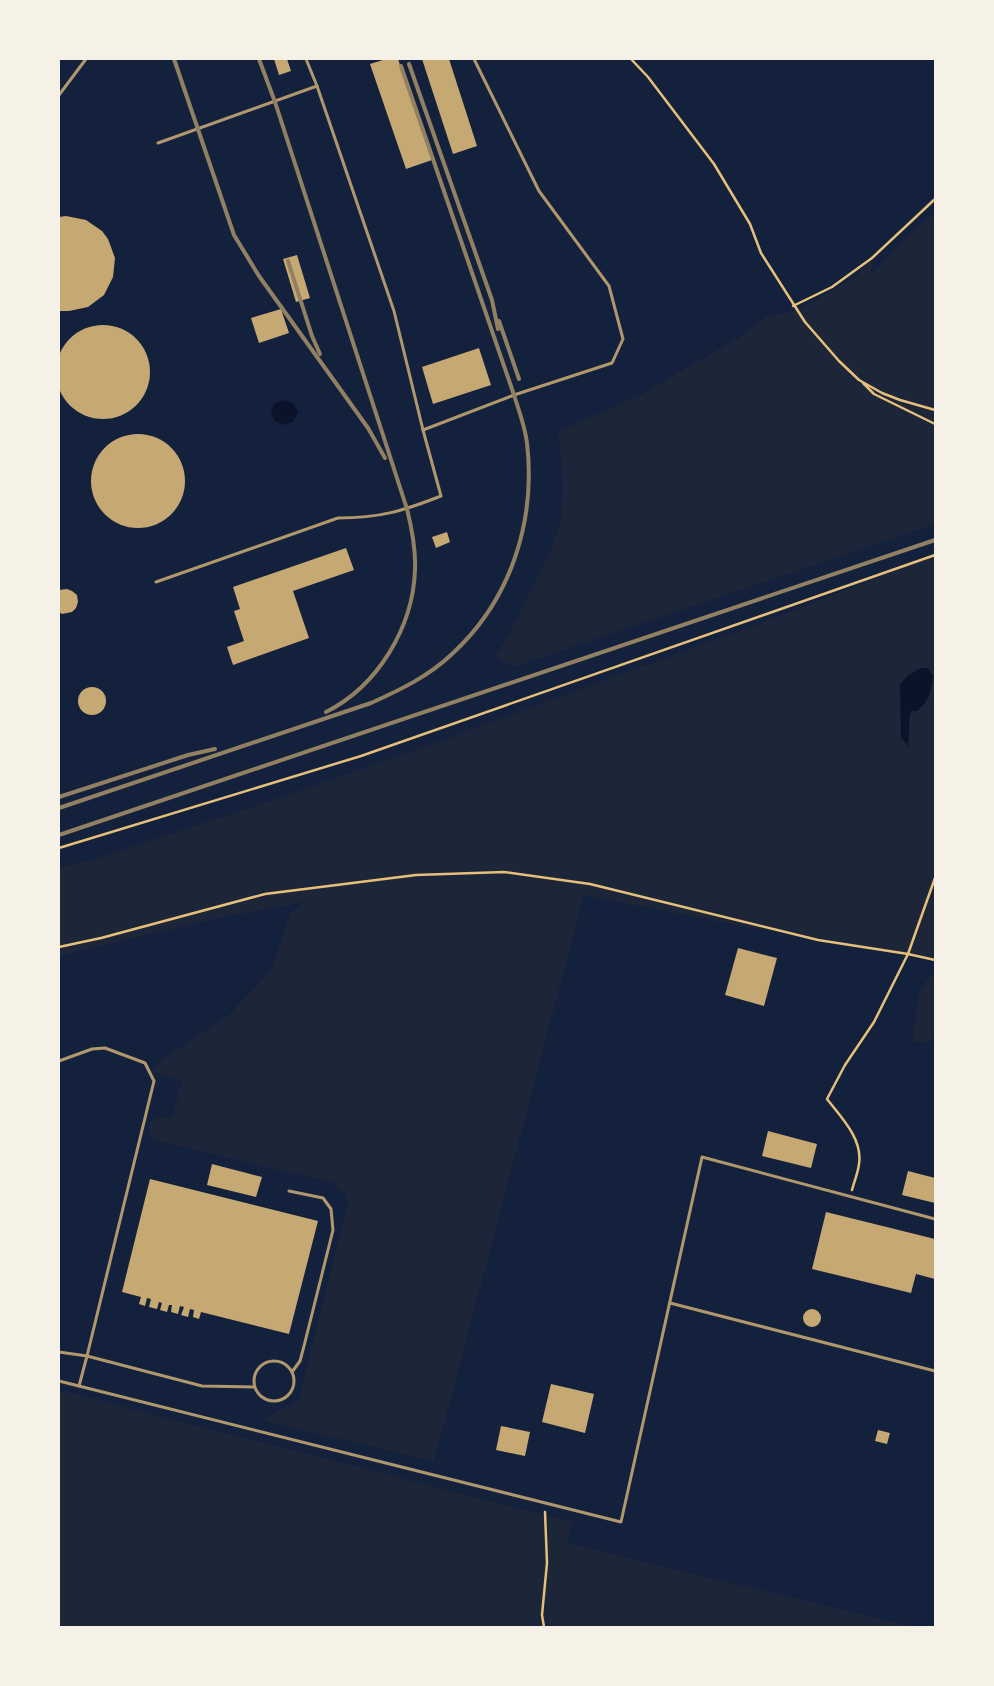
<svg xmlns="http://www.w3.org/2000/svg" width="994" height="1686" font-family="'Source Serif 4',serif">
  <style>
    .green { fill: #1d2539 }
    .water { fill: #0b132b }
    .building { fill: #c6a872 }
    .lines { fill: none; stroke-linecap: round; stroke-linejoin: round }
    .path { stroke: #e5c07b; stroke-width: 2.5 }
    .service { stroke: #b1986c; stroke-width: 3 }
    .rail { stroke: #918062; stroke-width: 4 }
  </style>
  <rect width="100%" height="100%" fill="#14213d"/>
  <g class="green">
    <path d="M935 211V524L514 667 495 658C511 629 527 600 541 570 549 554 557 537 560 520 566 491 562 461 558 432L640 395 740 337 768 316 798 310 855 277 872 258 871 276 903 240Z"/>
    <path d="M935 554V960L736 925 584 895 434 1462 262 1420C274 1412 288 1407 299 1399L348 1203 343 1191H339L334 1183 154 1140C141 1122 154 1114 172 1118L182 1080 151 1072 165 1057 227 1017 270 972 290 914 305 902 223 917 59 956V868L98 858 270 801 416 750 793 611Z"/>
    <polygon points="929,976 935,976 935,1039 925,1043 912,1041 919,995"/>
    <polygon points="59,1390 572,1522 567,1543 913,1627 59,1627"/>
  </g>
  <g class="water">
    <polygon points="284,400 293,403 298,412 293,422 284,425 274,421 271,412 275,403"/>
    <path d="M921 668H928L933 676C931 692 930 700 917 711H911C908 719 910 736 908 746L901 737 900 685 908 675Z"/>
  </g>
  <g class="building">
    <polygon points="274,59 287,59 291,71 279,75"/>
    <polygon points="386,59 398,59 432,160 406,169 370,64"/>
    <polygon points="422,59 449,59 477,146 453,154"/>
    <polygon points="66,216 86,220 102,231 108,239 115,258 113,277 104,295 88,307 69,311 59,311 59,217"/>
    <polygon points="297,255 310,298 296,302 283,259"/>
    <polygon points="281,309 289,333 259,343 251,318"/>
    <circle cx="103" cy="372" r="47"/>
    <polygon points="479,348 491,385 433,404 422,367"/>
    <circle cx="138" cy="481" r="47"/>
    <polygon points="447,532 450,542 436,548 432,537"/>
    <polygon points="346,548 354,570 293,591 309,638 233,665 227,647 244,641 234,611 240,609 233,587"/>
    <polygon points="67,589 72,591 77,595 78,602 76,608 72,612 62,614 59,612 59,590"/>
    <circle cx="92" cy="701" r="14"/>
    <polygon points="738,948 777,958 764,1006 725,995"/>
    <polygon points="768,1131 817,1144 811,1168 762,1156"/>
    <polygon points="212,1164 262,1177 256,1197 207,1185"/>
    <polygon points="908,1171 935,1178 935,1203 902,1195"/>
    <polygon points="150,1179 318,1221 289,1334 201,1312 199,1319 193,1317 194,1310 190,1309 188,1317 181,1315 184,1307 180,1306 178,1314 171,1312 172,1305 169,1305 167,1312 160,1310 162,1303 159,1302 157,1309 149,1307 151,1299 147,1298 145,1306 139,1304 141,1297 122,1292"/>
    <polygon points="826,1212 935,1239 935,1279 916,1274 911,1293 812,1269"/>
    <circle cx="812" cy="1318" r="9"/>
    <polygon points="551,1384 594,1394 585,1433 542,1422"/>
    <polygon points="501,1426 530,1432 525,1456 496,1450"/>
    <polygon points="878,1430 890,1433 887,1444 875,1441"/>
  </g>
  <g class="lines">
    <g class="path">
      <polyline points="631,59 648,77 714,164 750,224 761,253 805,322 839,361 859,380 882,393 900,400 935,410"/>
      <polyline points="793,306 832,287 872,258 935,199"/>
      <polyline points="863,383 874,394 935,424"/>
      <polyline points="59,848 361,756 935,555"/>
      <polyline points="59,947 101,938 265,894 416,875 504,872 590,884 818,940 908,954 935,960"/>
      <path d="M852 1190C854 1182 858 1173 859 1164 863 1139 841 1117 827 1099L845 1065 874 1022 908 954 935 878"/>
      <polyline points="544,1627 542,1615 547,1563 545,1512"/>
    </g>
    <g class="service">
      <polyline points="59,95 86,59"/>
      <polyline points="158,143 317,86"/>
      <polyline points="423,430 514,395 612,363 623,339 609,286 539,191 474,59"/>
      <path d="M156 582 338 518C380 518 403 511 441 496L423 430 394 311 317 86 306 59"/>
      <polyline points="59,1061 92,1049 105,1048 145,1063 154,1081 87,1356 202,1386 254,1387"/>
      <polyline points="289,1191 323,1198 331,1209 333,1230 304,1346 300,1361 292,1372"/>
      <polyline points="670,1303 935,1371"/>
      <polyline points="59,1352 87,1356 79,1386"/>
      <circle cx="274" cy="1381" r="20"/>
      <polyline points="59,1381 621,1522 702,1157 935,1219"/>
    </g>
    <g class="rail">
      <polyline points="174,59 234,235 259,276 368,428 385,458"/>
      <path d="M259 59 275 102 407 509C412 529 416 549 415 570 413 627 378 686 326 712"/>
      <polyline points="409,64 492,300 498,329"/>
      <polyline points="288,261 312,336 320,354"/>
      <polyline points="499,321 519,379"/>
      <polyline points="59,797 188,755 215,749"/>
      <path d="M59 808 371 703C400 690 429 676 452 654 511 600 536 521 527 443 525 426 519 411 514 395L401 66"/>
      <polyline points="59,835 935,540"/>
    </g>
  </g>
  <rect width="994" height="1686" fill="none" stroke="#f6f1e7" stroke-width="120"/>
</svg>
